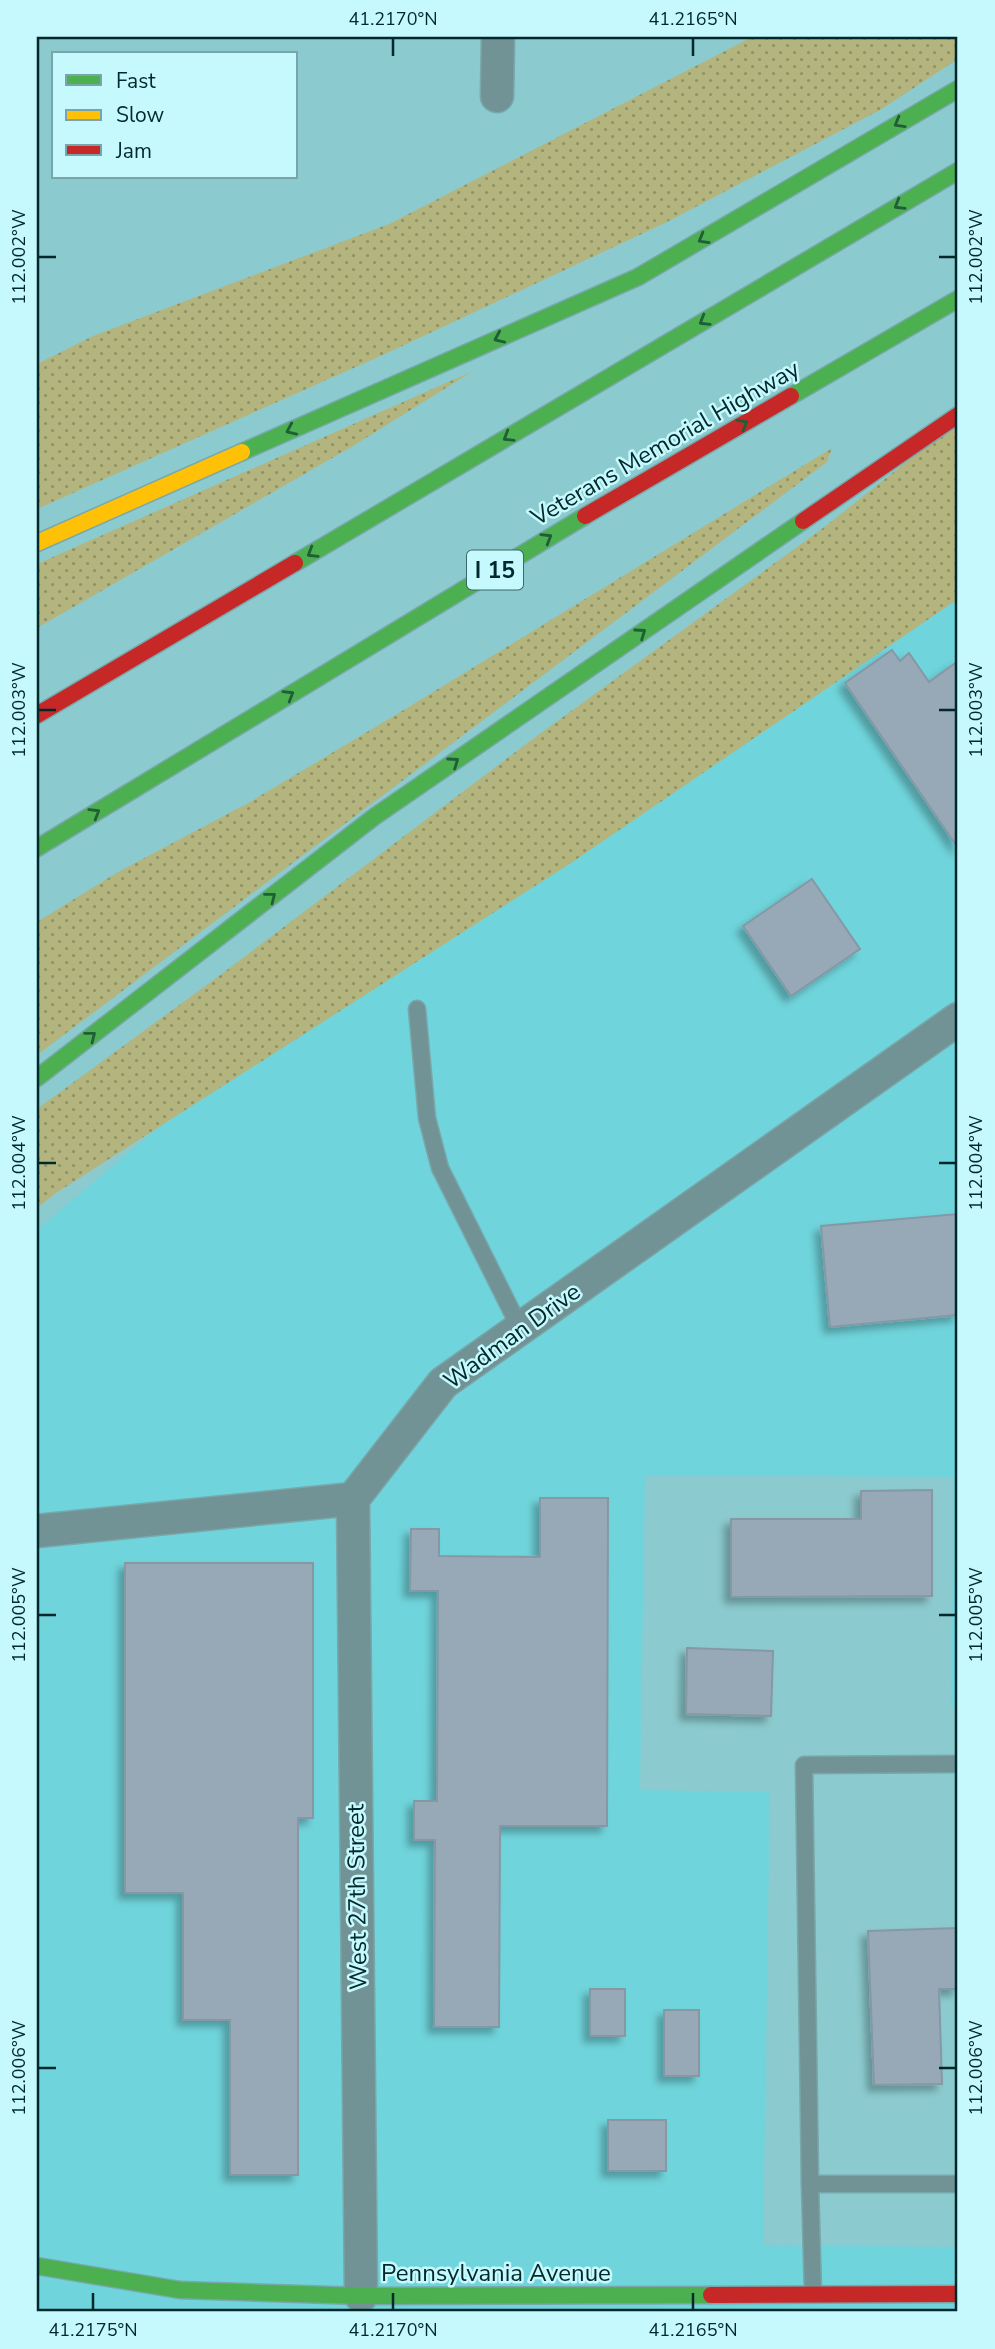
<svg xmlns="http://www.w3.org/2000/svg" width="995" height="2349" font-family="'Nunito Sans',sans-serif">
  <style>
    .built { fill: #6fd4db }
    .green { fill: url(#green-dots) }
    .building { fill: #97a9b6; stroke: #8598a5; stroke-width: 2; filter: url(#shadow) }
    .lines { fill: none; stroke-linecap: round; stroke-linejoin: round }
    .lane-casing { stroke: #78a8ab; stroke-width: 19 }
    .street-casing { stroke: #78a8ab; stroke-width: 35 }
    .fast-casing { stroke: #78a8ab; stroke-width: 19 }
    .slow-casing { stroke: #78a8ab; stroke-width: 19 }
    .jam-casing { stroke: #78a8ab; stroke-width: 19 }
    .lane { stroke: #729395; stroke-width: 16 }
    .street { stroke: #729395; stroke-width: 32 }
    .fast { stroke: #4caf50; stroke-width: 16 }
    .slow { stroke: #ffc107; stroke-width: 16 }
    .jam { stroke: #c62828; stroke-width: 16 }
    .oneway { stroke: #1f5e39 }
    .ticks { fill: none; stroke: #01282a; stroke-width: 2.5 }
    .labels { text-anchor: middle; stroke-width: 5; stroke-linejoin: round; paint-order: stroke }
    .shield { fill: #c6f9fd; stroke: #3c6769; stroke-width: 2 }
    .shield-label { font-size: 23px; font-weight: bold; fill: #01282a }
    .street-label { font-size: 24px; fill: #01282a; stroke: #c6f9fd }
    .neatline { fill: none; stroke: #01282a; stroke-width: 2.5 }
    .ticks-label { font-size: 18px; text-anchor: middle; fill: #01282a }
  </style>
  <defs>
    <pattern id="green-dots" width="8" height="8" patternUnits="userSpaceOnUse" patternTransform="scale(1.75)"><rect width="8" height="8" fill="#b4b57e"/><path d="M2 2h.1M6 6h.1" fill="none" stroke="#909367" stroke-width="1.8" stroke-linecap="round"/></pattern>
    <filter id="shadow"><feDropShadow dx="-6" dy="6" stdDeviation="3.5" flood-color="#0004"/></filter>
  </defs>
  <rect width="100%" height="100%" fill="#8bcace"/>
  <polygon class="built" points="958,528 958,1708 951,1708 954,1477 645,1475 640,1790 770,1792 763,2245 958,2247 958,2312 37,2312 37,1230 151,1134"/>
  <g class="green">
    <polygon points="752,37 958,37 958,59 880,110 665,223 385,354 37,509 37,364 93,336 389,224"/>
    <polygon points="473,371 353,446 37,628 37,564"/>
    <polygon points="958,421 958,599 571,863 56,1193 37,1208 37,1109 223,973 530,741 823,528"/>
    <polygon points="832,448 827,462 37,1055 37,922 118,872 250,802 407,708"/>
  </g>
  <g class="building">
    <polygon points="892,650 900,661 909,653 929,682 958,661 958,848 845,683"/>
    <polygon points="812,879 860,949 791,996 743,926"/>
    <polygon points="958,1214 958,1315 830,1327 821,1226"/>
    <polygon points="932,1490 932,1596 731,1597 731,1519 861,1519 861,1491"/>
    <polygon points="540,1498 608,1498 607,1826 500,1826 499,2027 434,2027 435,1840 414,1840 414,1801 437,1801 438,1591 410,1591 411,1529 439,1529 439,1556 540,1557"/>
    <polygon points="125,1563 313,1563 313,1818 298,1818 298,2175 230,2175 230,2020 183,2020 183,1893 125,1893"/>
    <polygon points="687,1648 773,1651 771,1716 686,1714"/>
    <polygon points="958,1928 958,1989 939,1989 942,2084 874,2085 868,1931"/>
    <rect x="590" y="1989" width="35" height="47"/>
    <rect x="664" y="2010" width="35" height="66"/>
    <rect x="608" y="2120" width="58" height="51"/>
  </g>
  <g class="lines">
    <g class="lane-casing">
      <g id="lane">
        <polyline points="417,1009 427,1118 440,1168 520,1328"/>
        <polyline points="810,2184 804,1765 958,1764"/>
        <polyline points="813,2294 810,2184 958,2184"/>
      </g>
    </g>
    <g class="street-casing">
      <g id="street">
        <polyline points="497,96 498,37"/>
        <polyline points="353,1499 361,2296"/>
        <polyline points="37,1531 353,1499 443,1383 958,1019"/>
      </g>
    </g>
    <g class="fast-casing">
      <g id="fast">
        <polyline points="791,396 958,299"/>
        <polyline points="242,452 638,277 958,89"/>
        <polyline points="295,563 958,171"/>
        <polyline points="37,848 585,516"/>
        <polyline points="37,1078 374,817 803,521"/>
        <polyline points="37,2266 180,2290 361,2296 711,2295"/>
      </g>
    </g>
    <g class="slow-casing">
      <polyline id="slow" points="37,543 242,452"/>
    </g>
    <g class="jam-casing">
      <g id="jam">
        <polyline points="585,516 791,396"/>
        <polyline points="803,521 958,415"/>
        <polyline points="37,715 295,563"/>
        <polyline points="711,2295 958,2294"/>
      </g>
    </g>
    <use href="#lane" class="lane"/>
    <use href="#street" class="street"/>
    <use href="#fast" class="fast"/>
    <use href="#slow" class="slow"/>
    <use href="#jam" class="jam"/>
  </g>
  <defs><path id="oneway-chevron" d="M-2-3.5L2.5 0L-2 3.5" fill="none" stroke-width="1.6" stroke-linecap="round" stroke-linejoin="round" transform="scale(1.75)"/></defs>
  <g class="oneway">
    <use href="#oneway-chevron" transform="translate(899 123) rotate(150)"/>
    <use href="#oneway-chevron" transform="translate(899 205) rotate(149)"/>
    <use href="#oneway-chevron" transform="translate(703 239) rotate(150)"/>
    <use href="#oneway-chevron" transform="translate(704 321) rotate(149)"/>
    <use href="#oneway-chevron" transform="translate(499 338) rotate(156)"/>
    <use href="#oneway-chevron" transform="translate(743 424) rotate(-30)"/>
    <use href="#oneway-chevron" transform="translate(291 430) rotate(156)"/>
    <use href="#oneway-chevron" transform="translate(508 437) rotate(149)"/>
    <use href="#oneway-chevron" transform="translate(547 538) rotate(-31)"/>
    <use href="#oneway-chevron" transform="translate(312 553) rotate(149)"/>
    <use href="#oneway-chevron" transform="translate(641 633) rotate(-35)"/>
    <use href="#oneway-chevron" transform="translate(289 695) rotate(-31)"/>
    <use href="#oneway-chevron" transform="translate(454 762) rotate(-35)"/>
    <use href="#oneway-chevron" transform="translate(95 813) rotate(-31)"/>
    <use href="#oneway-chevron" transform="translate(271 897) rotate(-38)"/>
    <use href="#oneway-chevron" transform="translate(91 1036) rotate(-38)"/>
  </g>
  <path class="ticks" d="M393 38V56M693 38V56M38 257H56M939 257H956M38 710H56M939 710H956M38 1163H56M939 1163H956M38 1615H56M939 1615H956M38 2068H56M939 2068H956M93 2293V2310M393 2293V2310M693 2293V2310"/>
  <g class="labels">
    <rect class="shield" x="467" y="550.5" width="56" height="39" rx="5"/>
    <g class="shield-label">
      <text x="495" y="578">I 15</text>
    </g>
    <g class="street-label">
      <text transform="translate(665 443) rotate(-30)" y="8">Veterans Memorial Highway</text>
      <text transform="translate(512 1336) rotate(-36)" y="8">Wadman Drive</text>
      <text transform="translate(357 1897) rotate(-91)" y="8">West 27th Street</text>
      <text x="496" y="2281">Pennsylvania Avenue</text>
    </g>
  </g>
  <rect width="995" height="2349" fill="none" stroke="#c6f9fd" stroke-width="77"/>
  <rect x="52" y="52" width="245" height="126" fill="#c6f9fd" stroke="#77a5a9" stroke-width="2"/>
  <rect x="66" y="75" width="35" height="10" fill="#4caf50" stroke="#77a5a9" stroke-width="2"/>
  <text x="116" y="88" font-size="21" fill="#01282a">Fast</text>
  <rect x="66" y="110" width="35" height="10" fill="#ffc107" stroke="#77a5a9" stroke-width="2"/>
  <text x="116" y="122" font-size="21" fill="#01282a">Slow</text>
  <rect x="66" y="145" width="35" height="10" fill="#c62828" stroke="#77a5a9" stroke-width="2"/>
  <text x="116" y="158" font-size="21" fill="#01282a">Jam</text>
  <rect x="38" y="38" width="918" height="2272" class="neatline"/>
  <g class="ticks-label">
    <text x="393" y="25">41.2170°N</text>
    <text x="693" y="25">41.2165°N</text>
    <text transform="translate(976 257) rotate(-90)" y="6">112.002°W</text>
    <text transform="translate(19 257) rotate(-90)" y="6">112.002°W</text>
    <text transform="translate(976 710) rotate(-90)" y="6">112.003°W</text>
    <text transform="translate(19 710) rotate(-90)" y="6">112.003°W</text>
    <text transform="translate(976 1163) rotate(-90)" y="6">112.004°W</text>
    <text transform="translate(19 1163) rotate(-90)" y="6">112.004°W</text>
    <text transform="translate(19 1615) rotate(-90)" y="6">112.005°W</text>
    <text transform="translate(976 1615) rotate(-90)" y="6">112.005°W</text>
    <text transform="translate(19 2068) rotate(-90)" y="6">112.006°W</text>
    <text transform="translate(976 2068) rotate(-90)" y="6">112.006°W</text>
    <text x="93" y="2336">41.2175°N</text>
    <text x="393" y="2336">41.2170°N</text>
    <text x="693" y="2336">41.2165°N</text>
  </g>
</svg>
